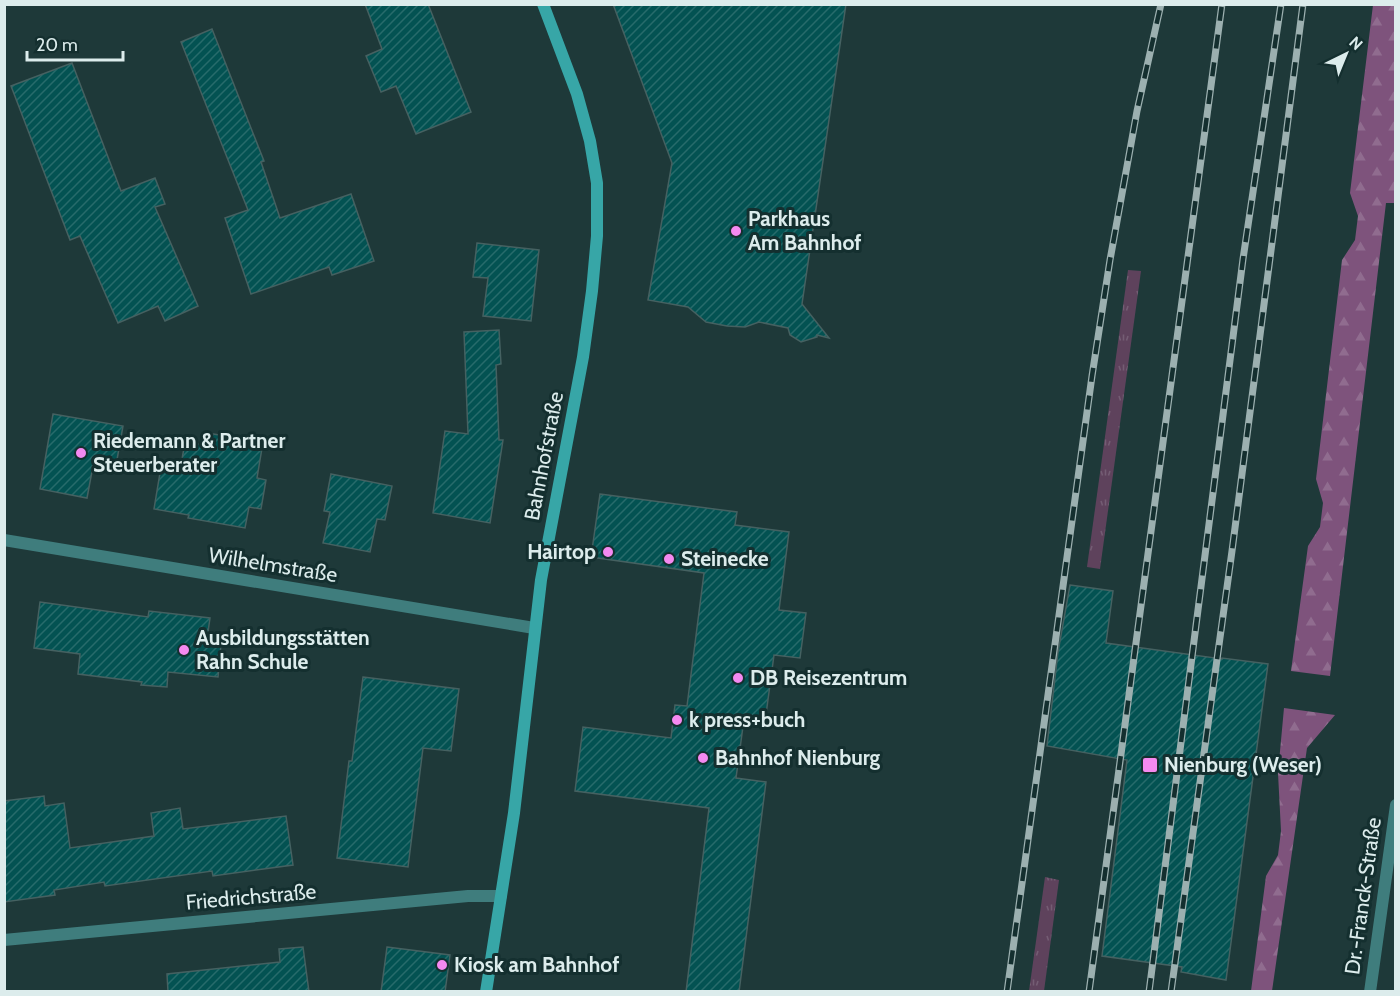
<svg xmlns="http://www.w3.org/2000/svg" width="1400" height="996" font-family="Cabin,sans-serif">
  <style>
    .grass { fill: url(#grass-tufts) }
    .forest { fill: url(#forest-firs) }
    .building { fill: url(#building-hatch); stroke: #456161; stroke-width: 1.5 }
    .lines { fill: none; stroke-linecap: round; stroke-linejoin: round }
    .street { stroke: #3f7d7d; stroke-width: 12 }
    .secondary { stroke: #37a6a7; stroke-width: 12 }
    .rail-casing { stroke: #9cb0b0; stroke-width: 7 }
    .rail { stroke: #142f2f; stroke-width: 4.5; stroke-dasharray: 14; stroke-linecap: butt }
    .poi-dot { fill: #f489f0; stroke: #142f2f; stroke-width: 2 }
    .labels { text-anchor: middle; stroke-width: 6; stroke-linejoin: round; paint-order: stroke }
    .poi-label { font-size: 21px; font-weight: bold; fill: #dcecec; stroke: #142f2f; text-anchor: start }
    .street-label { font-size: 21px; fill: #dcecec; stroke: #142f2f }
  </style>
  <defs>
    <pattern id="grass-tufts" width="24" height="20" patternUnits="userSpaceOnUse" patternTransform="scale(1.5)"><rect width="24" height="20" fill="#5e425c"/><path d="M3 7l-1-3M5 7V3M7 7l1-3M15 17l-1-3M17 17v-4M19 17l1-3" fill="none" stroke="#745d74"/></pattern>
    <pattern id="forest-firs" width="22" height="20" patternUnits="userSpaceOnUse" patternTransform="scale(1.5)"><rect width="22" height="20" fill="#7e537c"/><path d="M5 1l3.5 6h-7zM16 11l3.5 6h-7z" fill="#906c8f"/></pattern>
    <pattern id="building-hatch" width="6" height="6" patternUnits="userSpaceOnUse" patternTransform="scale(1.5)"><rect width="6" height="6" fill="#035252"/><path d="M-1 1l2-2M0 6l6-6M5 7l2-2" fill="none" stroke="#276b6b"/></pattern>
  </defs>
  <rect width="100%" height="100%" fill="#1e3939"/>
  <g class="grass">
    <polygon points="1128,270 1141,271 1100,569 1087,567"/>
    <polygon points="1045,877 1059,880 1044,991 1029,991"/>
  </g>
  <g class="forest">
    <polygon points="1373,5 1395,5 1395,203 1386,203 1330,676 1291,671 1308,546 1320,527 1323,503 1316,479 1342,260 1355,240 1358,216 1350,193"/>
    <polygon points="1284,708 1335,715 1307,748 1272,991 1251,991 1266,876 1278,855 1281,831 1278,773"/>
  </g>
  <g class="building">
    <polygon points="365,4 428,4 471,112 416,134 396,86 381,92 366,56 382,49"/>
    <polygon points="613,4 846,4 802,304 829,338 817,335 817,337 801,342 790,335 788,328 759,322 745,327 727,326 706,322 688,307 648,300 672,163"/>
    <polygon points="212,29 264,161 261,162 280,218 351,194 374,261 332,275 329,267 251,294 225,218 248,210 181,42"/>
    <polygon points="72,63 121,191 155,178 165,204 155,207 198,306 165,321 158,306 118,323 80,236 70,240 11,86"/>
    <polygon points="477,243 539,250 531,321 483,316 488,278 473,277"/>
    <polygon points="499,330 501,364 496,365 499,440 503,440 490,523 433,513 445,431 468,434 464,332"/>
    <polygon points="53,414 123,426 115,471 93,466 87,498 40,489"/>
    <polygon points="207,433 263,442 257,478 266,480 261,509 249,507 245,528 188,518 189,515 154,509 162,461 181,465 185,442 205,445"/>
    <polygon points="331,474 392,486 385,520 377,519 370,552 323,543 330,512 324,511"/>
    <polygon points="600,494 737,512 735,525 789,532 779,610 806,613 800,658 774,655 765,722 744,719 736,778 766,782 739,992 686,992 709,808 575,791 583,727 671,738 675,705 687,706 704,573 591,557"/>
    <polygon points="1070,585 1113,591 1106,643 1222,659 1222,658 1268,664 1226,980 1181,972 1182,967 1102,956 1127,760 1047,746 1058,652"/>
    <polygon points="40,602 148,617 149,611 210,618 208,632 222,633 218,677 168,672 167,687 141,685 142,682 78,674 80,654 34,648"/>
    <polygon points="363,677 459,689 451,751 423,748 408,867 337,858 349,761 352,761"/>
    <polygon points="44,796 45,806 64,803 70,848 154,836 151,813 180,808 183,829 286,816 293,865 213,876 212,871 105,886 104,882 54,890 55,895 4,902 4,801"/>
    <polygon points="303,947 309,992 168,992 167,974 280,962 279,949"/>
    <polygon points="387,947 450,955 445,992 381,992"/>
  </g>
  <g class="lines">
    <g class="street">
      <polyline points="4,540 534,628"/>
      <polyline points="4,940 468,896 501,896"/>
      <polyline points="1370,992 1396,805"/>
    </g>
    <polyline class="secondary" points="486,992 514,813 541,580 583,357 592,291 597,236 597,183 590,141 577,94 543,4"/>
    <g class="rail-casing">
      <g id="rail">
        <polyline points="1007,992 1092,376 1110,260 1137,111 1161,4"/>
        <polyline points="1089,992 1222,4"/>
        <polyline points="1149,992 1243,259 1281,4"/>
        <polyline points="1171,992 1232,551 1303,4"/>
      </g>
    </g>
    <use href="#rail" class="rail"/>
  </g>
  <g class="poi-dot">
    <circle cx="736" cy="231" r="6"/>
    <circle cx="81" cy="453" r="6"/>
    <circle cx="608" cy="552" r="6"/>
    <circle cx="669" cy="559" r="6"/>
    <circle cx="184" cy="650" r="6"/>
    <circle cx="738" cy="678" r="6"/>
    <circle cx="677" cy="720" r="6"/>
    <circle cx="703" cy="758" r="6"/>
    <rect x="1142" y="757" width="16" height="16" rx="3"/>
    <circle cx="442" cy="965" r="6"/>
  </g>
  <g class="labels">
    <g class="poi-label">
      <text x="748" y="226">Parkhaus<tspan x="748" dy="24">Am Bahnhof</tspan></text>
      <text x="93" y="448">Riedemann &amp; Partner<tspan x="93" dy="24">Steuerberater</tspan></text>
      <text x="596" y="559" text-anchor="end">Hairtop</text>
      <text x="681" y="566">Steinecke</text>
      <text x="196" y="645">Ausbildungsstätten<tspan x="196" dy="24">Rahn Schule</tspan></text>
      <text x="750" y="685">DB Reisezentrum</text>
      <text x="689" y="727">k press+buch</text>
      <text x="715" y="765">Bahnhof Nienburg</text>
      <text x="1164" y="772">Nienburg (Weser)</text>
      <text x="454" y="972">Kiosk am Bahnhof</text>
    </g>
    <g class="street-label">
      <text transform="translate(544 456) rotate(-79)" y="7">Bahnhofstraße</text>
      <text transform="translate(273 565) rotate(9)" y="7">Wilhelmstraße</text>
      <text transform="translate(1363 896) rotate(-82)" y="7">Dr.-Franck-Straße</text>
      <text transform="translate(251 897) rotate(-5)" y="7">Friedrichstraße</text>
    </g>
  </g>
  <rect width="1400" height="996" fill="none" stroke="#dcecec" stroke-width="12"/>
  <g transform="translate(1346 54) rotate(43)" stroke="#142f2f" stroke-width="4.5" paint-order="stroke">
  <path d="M0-4.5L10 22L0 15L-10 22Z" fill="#dcecec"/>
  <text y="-9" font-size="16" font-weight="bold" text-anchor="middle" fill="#dcecec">N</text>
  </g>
  <path d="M27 51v9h96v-9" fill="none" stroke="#dcecec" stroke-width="3"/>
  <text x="36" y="51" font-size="18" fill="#dcecec" stroke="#142f2f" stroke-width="4.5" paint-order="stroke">20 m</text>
</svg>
